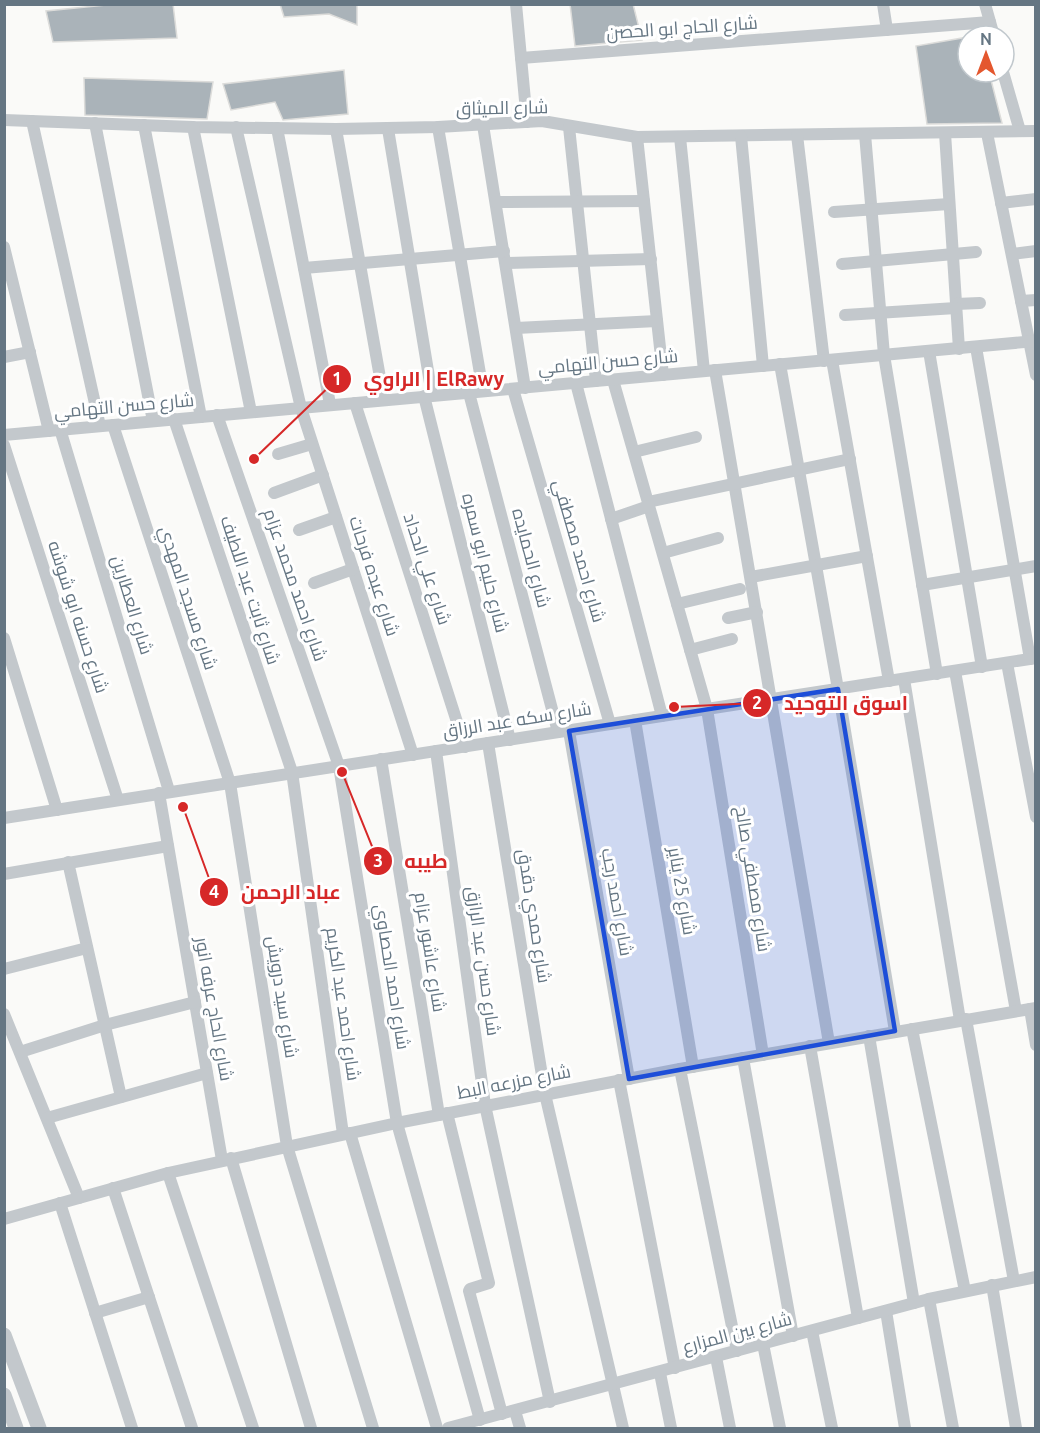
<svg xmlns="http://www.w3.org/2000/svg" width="1040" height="1433" font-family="Ubuntu,Cairo,sans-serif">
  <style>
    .building { fill: #aab3b9; stroke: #dcdcda; stroke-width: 1.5 }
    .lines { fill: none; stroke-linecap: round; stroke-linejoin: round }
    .minor { stroke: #c3c8cc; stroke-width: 12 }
    .tertiary { stroke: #c3c8cc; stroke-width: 15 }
    .marked { fill: #1d4ed8; fill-opacity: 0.2; stroke: #1d4ed8; stroke-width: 4.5; stroke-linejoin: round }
    .labels { text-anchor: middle; stroke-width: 6; stroke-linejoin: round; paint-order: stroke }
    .street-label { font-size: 18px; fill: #657683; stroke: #fff }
    .leader { fill: none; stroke: #d62828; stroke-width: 2 }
    .callout-dot { fill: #d62828; stroke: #fff; stroke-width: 2 }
    .mark-label { font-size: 18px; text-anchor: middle; font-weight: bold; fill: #fff }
    .callout-label { font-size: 20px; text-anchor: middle; font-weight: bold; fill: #d62828; stroke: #fff; stroke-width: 6; stroke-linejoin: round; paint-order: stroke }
  </style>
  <rect width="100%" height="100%" fill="#fafaf8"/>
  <g class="building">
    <polygon points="116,4 173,4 177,38 53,42 46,11"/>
    <polygon points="280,4 357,4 357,25 329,14 284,17"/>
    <polygon points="570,4 633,4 642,40 575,46"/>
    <polygon points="968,37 968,72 989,72 1002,123 927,124 916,46"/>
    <polygon points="344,70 348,114 283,120 275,102 231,110 223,84"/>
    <polygon points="84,78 213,82 207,119 85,115"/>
  </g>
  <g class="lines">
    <g class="minor">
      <polyline points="516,4 527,122"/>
      <polyline points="883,4 887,30"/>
      <polyline points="985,4 994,36"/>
      <polyline points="521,58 990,22"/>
      <polyline points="1003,72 1020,131"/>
      <polyline points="4,120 193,127 336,129 438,127 542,121 637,137 1036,131"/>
      <polyline points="32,121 100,426"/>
      <polyline points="95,123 153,421"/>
      <polyline points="144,125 201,417"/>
      <polyline points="483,125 525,388"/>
      <polyline points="193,127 251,412"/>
      <polyline points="236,127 301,408 413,755"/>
      <polyline points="438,127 483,391"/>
      <polyline points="569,127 596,381"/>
      <polyline points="277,128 330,404"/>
      <polyline points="336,129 384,400"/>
      <polyline points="388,129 432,395"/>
      <polyline points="945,133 959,349"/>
      <polyline points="987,133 1036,375"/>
      <polyline points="865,134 884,355 937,674"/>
      <polyline points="797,135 824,361"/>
      <polyline points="741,136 763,366"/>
      <polyline points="637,137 663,375"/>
      <polyline points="680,137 704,371"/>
      <polyline points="496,202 644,201"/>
      <polyline points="1001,203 1036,199"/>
      <polyline points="834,212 949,204"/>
      <polyline points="4,247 49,431"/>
      <polyline points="1012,254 1036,251"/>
      <polyline points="506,263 651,259"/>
      <polyline points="842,264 976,252"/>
      <polyline points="304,268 504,251"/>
      <polyline points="1021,301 1036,300"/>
      <polyline points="956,304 980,303"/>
      <polyline points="845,315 956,308"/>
      <polyline points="516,328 657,321"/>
      <polyline points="976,347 1030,659"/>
      <polyline points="929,351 982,667"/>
      <polyline points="4,357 30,352"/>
      <polyline points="832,360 889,681"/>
      <polyline points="780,364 838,689 895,1031"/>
      <polyline points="715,370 829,1043"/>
      <polyline points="613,380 707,709 763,1055"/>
      <polyline points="576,383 662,716"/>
      <polyline points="513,389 610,724"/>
      <polyline points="469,393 558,732"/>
      <polyline points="424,396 510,740"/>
      <polyline points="355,403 465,747"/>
      <polyline points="217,415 339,766 397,1123 480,1420"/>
      <polyline points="174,419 292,772 343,1134"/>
      <polyline points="113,425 230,783 287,1146 373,1428"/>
      <polyline points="60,429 169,791"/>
      <polyline points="4,435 1036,341"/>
      <polyline points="4,445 118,800"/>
      <polyline points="634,452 696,437"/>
      <polyline points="278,454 312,444"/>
      <polyline points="274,493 323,475"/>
      <polyline points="648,502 850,459"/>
      <polyline points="611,519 649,506"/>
      <polyline points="299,530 336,517"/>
      <polyline points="663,553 718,538"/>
      <polyline points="751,577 867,556"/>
      <polyline points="314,583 353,569"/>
      <polyline points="922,585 1036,566"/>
      <polyline points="677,604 740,589"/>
      <polyline points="728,618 757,612"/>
      <polyline points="4,638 57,810"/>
      <polyline points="690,650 732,639"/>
      <polyline points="1007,663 1036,817"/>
      <polyline points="955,671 1016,1011"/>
      <polyline points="904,679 960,1020"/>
      <polyline points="635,720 693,1067"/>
      <polyline points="569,731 629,1079"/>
      <polyline points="488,743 545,1094 623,1428"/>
      <polyline points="436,751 485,1105 550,1402"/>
      <polyline points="381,759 439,1115"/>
      <polyline points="159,793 222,1160"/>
      <polyline points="4,818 1036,658"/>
      <polyline points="68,862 121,1097"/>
      <polyline points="4,874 168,846"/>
      <polyline points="4,969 87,948"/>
      <polyline points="1030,1009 1036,1045"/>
      <polyline points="4,1014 79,1198"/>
      <polyline points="966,1019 1014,1281"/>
      <polyline points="912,1029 965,1291"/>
      <polyline points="869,1036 914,1303"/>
      <polyline points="810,1046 858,1318"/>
      <polyline points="20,1052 105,1025 195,1002"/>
      <polyline points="743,1058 793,1336"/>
      <polyline points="680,1069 737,1351"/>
      <polyline points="619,1080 675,1368"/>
      <polyline points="447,1113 489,1283 470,1289 469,1291 502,1414"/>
      <polyline points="47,1118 207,1073"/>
      <polyline points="350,1133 437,1428"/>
      <polyline points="231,1158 311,1428"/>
      <polyline points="168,1173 253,1428"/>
      <polyline points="113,1188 192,1428"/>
      <polyline points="60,1203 132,1428"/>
      <polyline points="4,1219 168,1173 397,1123 680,1069 1036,1008"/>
      <polyline points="992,1285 1016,1428"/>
      <polyline points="929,1299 953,1428"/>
      <polyline points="886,1311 905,1428"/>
      <polyline points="95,1313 149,1297"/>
      <polyline points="812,1331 832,1428"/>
      <polyline points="763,1344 780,1428"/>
      <polyline points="716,1357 730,1428"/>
      <polyline points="660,1373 671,1428"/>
      <polyline points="515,1411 520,1428"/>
      <polyline points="448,1428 929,1299 1036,1277"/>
    </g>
    <g class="tertiary">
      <polyline points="4,1335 39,1428"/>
      <polyline points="4,1395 16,1428"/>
    </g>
  </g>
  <path class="marked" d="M838 689 895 1031 629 1079 569 731Z"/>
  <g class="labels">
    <g class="street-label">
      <text transform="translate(682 28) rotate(-4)" y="6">شارع الحاج ابو الحصن</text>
      <text transform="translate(502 108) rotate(-1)" y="6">شارع الميثاق</text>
      <text transform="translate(608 362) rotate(-5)" y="6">شارع حسن التهامي</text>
      <text transform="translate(124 406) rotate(-5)" y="6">شارع حسن التهامي</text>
      <text transform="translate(579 551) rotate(74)" y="6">شارع احمد مصطفي</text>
      <text transform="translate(531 558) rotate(75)" y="6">شارع الحمايده</text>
      <text transform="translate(485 563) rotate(76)" y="6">شارع حليم ابو سمره</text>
      <text transform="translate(427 569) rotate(72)" y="6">شارع علي الحداد</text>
      <text transform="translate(374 576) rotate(72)" y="6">شارع عبده فرحات</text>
      <text transform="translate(295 585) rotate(71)" y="6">شارع احمد محمد عزام</text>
      <text transform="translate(250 590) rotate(72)" y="6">شارع ثابت عبد اللطيف</text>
      <text transform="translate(188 598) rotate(72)" y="6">شارع مسجد المهدي</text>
      <text transform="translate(132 605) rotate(73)" y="6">شارع العطارين</text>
      <text transform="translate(78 617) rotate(72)" y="6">شارع حسنه ابو شوشه</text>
      <text transform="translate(517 720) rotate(-9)" y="6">شارع سكه عبد الرزاق</text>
      <text transform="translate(753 879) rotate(81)" y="6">شارع مصطفي صالح</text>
      <text transform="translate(682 891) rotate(80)" y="6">شارع 25 يناير</text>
      <text transform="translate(617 902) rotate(80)" y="6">شارع احمد رجب</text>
      <text transform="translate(534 916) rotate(81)" y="6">شارع حمدي دقدق</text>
      <text transform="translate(430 952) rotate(81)" y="6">شارع عاشور عزام</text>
      <text transform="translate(483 961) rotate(82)" y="6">شارع حسن عبد الرازق</text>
      <text transform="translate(392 977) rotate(81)" y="6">شارع احمد الحصاوي</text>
      <text transform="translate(282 997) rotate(81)" y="6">شارع سيد درويش</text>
      <text transform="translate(343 1004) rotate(82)" y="6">شارع احمد عبد الكريم</text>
      <text transform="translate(214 1009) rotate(80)" y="6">شارع الحاج عرفه انور</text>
      <text transform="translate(514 1082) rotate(-11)" y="6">شارع مزرعه البط</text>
      <text transform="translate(737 1333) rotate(-15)" y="6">شارع بين المزارع</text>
    </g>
  </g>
  <path class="leader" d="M254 459L337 379M674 707L757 703M342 772L378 861M183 807L214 892"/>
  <g class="callout-dot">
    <circle cx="254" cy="459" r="6"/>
    <circle cx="674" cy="707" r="6"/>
    <circle cx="342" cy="772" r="6"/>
    <circle cx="183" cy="807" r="6"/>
    <circle cx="337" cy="379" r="15"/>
    <circle cx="757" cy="703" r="15"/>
    <circle cx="378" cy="861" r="15"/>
    <circle cx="214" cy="892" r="15"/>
  </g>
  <g class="mark-label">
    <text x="337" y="385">1</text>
    <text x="757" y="709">2</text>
    <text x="378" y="867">3</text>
    <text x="214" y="898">4</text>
  </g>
  <g class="callout-label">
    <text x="434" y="386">الراوي | ElRawy</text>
    <text x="846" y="710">اسوق التوحيد</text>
    <text x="426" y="868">طيبه</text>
    <text x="291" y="899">عباد الرحمن</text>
  </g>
  <rect width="1040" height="1433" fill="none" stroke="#657683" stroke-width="12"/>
  <g transform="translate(986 54)"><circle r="28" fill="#ffffff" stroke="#c1c8cd" stroke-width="1.5"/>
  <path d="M0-4.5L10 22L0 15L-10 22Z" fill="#e4572e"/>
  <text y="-9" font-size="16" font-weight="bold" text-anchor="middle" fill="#657683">N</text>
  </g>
</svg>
